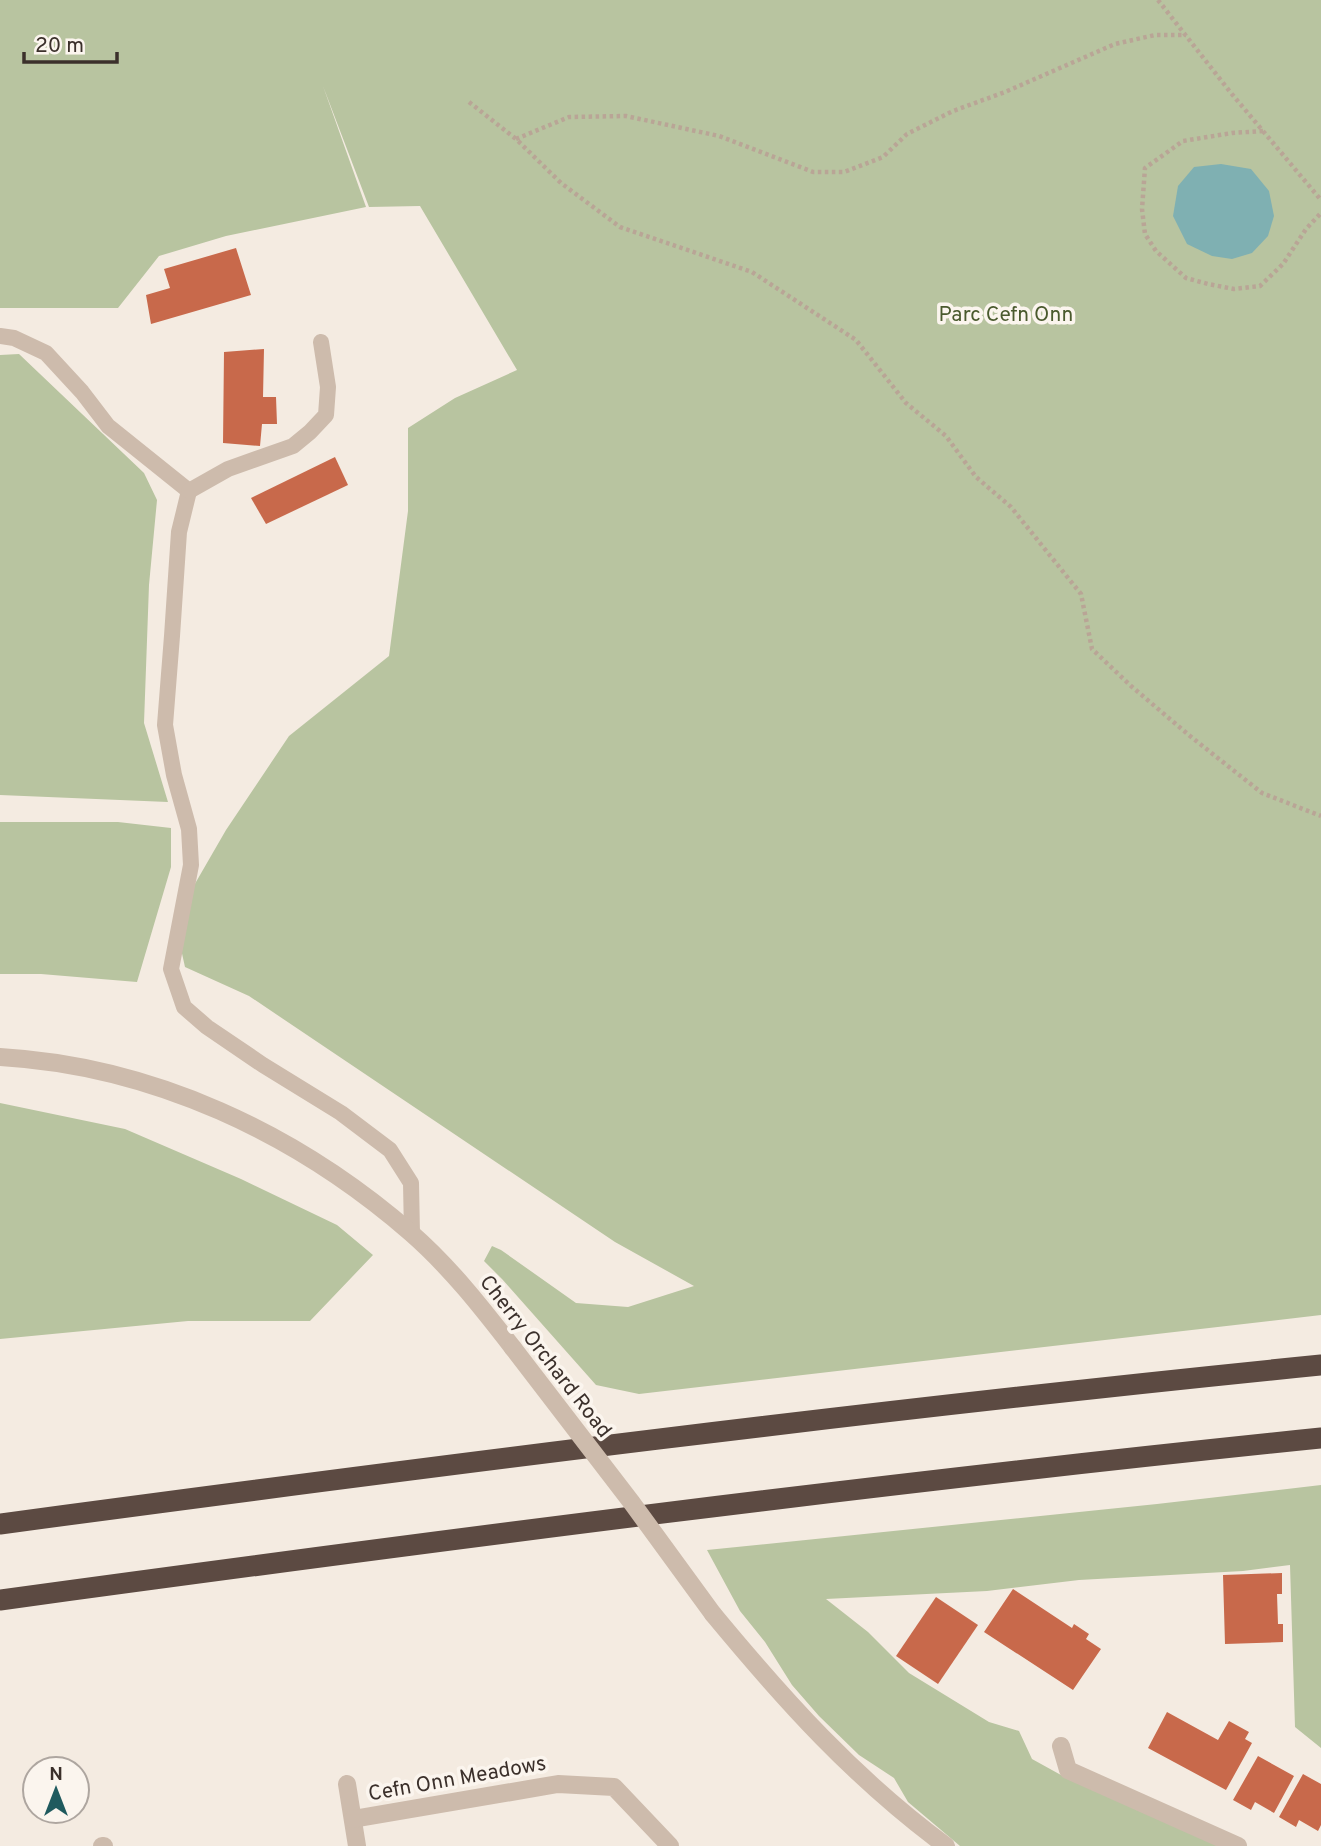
<svg xmlns="http://www.w3.org/2000/svg" width="1321" height="1846" font-family="Overpass,sans-serif">
  <style>
    .green { fill: #b8c4a0 }
    .water { fill: #7fb0b2 }
    .building { fill: #c8694b }
    .lines { fill: none; stroke-linecap: round; stroke-linejoin: round }
    .path { stroke: #b9a596; stroke-width: 4.5; stroke-dasharray: 3.5 3.5; stroke-linecap: butt }
    .service { stroke: #cdbbac; stroke-width: 16 }
    .minor { stroke: #cdbbac; stroke-width: 18 }
    .tertiary { stroke: #cdbbac; stroke-width: 18 }
    .motorway { stroke: #5c4a42; stroke-width: 21 }
    .tertiary-bridge { stroke: #cdbbac; stroke-width: 18 }
    .labels { text-anchor: middle; stroke-width: 7; stroke-linejoin: round; paint-order: stroke }
    .park-label { font-size: 21px; fill: #4a5a2e; stroke: #fbf5ee }
    .street-label { font-size: 21px; fill: #3b302b; stroke: #fbf5ee }
  </style>
  <rect width="100%" height="100%" fill="#f4ebe1"/>
  <g class="green">
    <polygon points="0,0 1321,0 1321,1315 639,1394 596,1385 502,1279 484,1261 492,1246 501,1250 576,1303 628,1307 694,1286 615,1242 249,996 185,967 179,940 185,901 226,830 289,736 389,656 408,511 408,428 455,398 517,370 420,206 369,207 323,86 366,207 226,236 159,256 118,308 0,308"/>
    <polygon points="19,354 144,473 157,500 149,585 144,723 168,802 0,795 0,355"/>
    <polygon points="0,822 118,822 171,828 171,867 137,982 41,974 0,974"/>
    <polygon points="0,1103 125,1129 241,1179 337,1225 373,1255 310,1321 188,1321 0,1339"/>
    <polygon points="1321,1485 1321,1748 1295,1727 1290,1565 1243,1571 1079,1580 987,1591 826,1599 868,1632 909,1673 989,1722 1019,1731 1032,1759 1070,1780 1224,1846 960,1846 908,1802 894,1778 859,1755 819,1716 792,1685 765,1642 740,1611 707,1550 1157,1504"/>
  </g>
  <polygon class="water" points="1221,164 1251,169 1269,191 1274,216 1268,236 1252,253 1232,259 1212,256 1187,244 1173,216 1178,186 1194,167"/>
  <g class="building">
    <polygon points="236,248 251,295 151,324 146,295 170,288 164,269"/>
    <polygon points="264,349 263,397 276,397 277,424 262,424 260,446 223,443 224,352"/>
    <polygon points="335,457 348,485 266,524 251,498"/>
    <polygon points="1282,1573 1282,1594 1277,1594 1278,1624 1283,1624 1283,1642 1225,1644 1223,1575"/>
    <polygon points="1013,1589 1072,1628 1074,1624 1089,1634 1086,1639 1101,1649 1073,1690 984,1632"/>
    <polygon points="936,1597 978,1625 938,1684 896,1656"/>
    <polygon points="1167,1712 1218,1740 1229,1721 1249,1732 1245,1739 1252,1743 1226,1790 1148,1748"/>
    <polygon points="1258,1756 1294,1776 1274,1813 1255,1802 1251,1810 1233,1800"/>
    <polygon points="1303,1774 1321,1784 1321,1825 1318,1831 1299,1820 1296,1827 1279,1817"/>
  </g>
  <g class="lines">
    <g class="path">
      <polyline points="1158,0 1231,93 1321,200"/>
      <polyline points="469,102 516,139 561,183 620,227 752,272 856,340 906,403 946,436 976,477 1011,507 1081,594 1092,649 1131,686 1190,736 1262,793 1321,816"/>
      <polyline points="1263,131 1232,133 1183,141 1145,168 1142,209 1145,234 1156,251 1186,278 1208,284 1234,289 1260,286 1283,264 1306,229 1321,213"/>
      <polyline points="516,139 569,117 626,116 719,136 813,172 844,172 883,157 907,134 953,111 1005,92 1115,44 1155,35 1186,35"/>
    </g>
    <g class="service">
      <polyline points="0,336 14,338 46,353 82,392 108,426 189,491 179,532 172,636 165,725 174,775 189,829 191,865 171,969 184,1007 207,1027 263,1065 341,1113 390,1150 411,1183 412,1234"/>
      <polyline points="189,491 228,469 293,446 310,432 326,415 328,387 321,342"/>
    </g>
    <g class="minor">
      <polyline points="1061,1746 1068,1770 1238,1846"/>
      <polyline points="347,1784 357,1846"/>
      <polyline points="353,1819 558,1784 614,1787 670,1846"/>
      <polyline points="102,1846 104,1846"/>
    </g>
    <g class="tertiary">
      <path d="M0 1057C153 1066 296 1133 411 1233 450 1267 482 1308 513 1348"/>
      <path d="M713 1614C785 1701 854 1778 946 1846"/>
    </g>
    <g class="motorway">
      <path d="M0 1524C440 1465 880 1409 1321 1365"/>
      <path d="M0 1600C440 1540 880 1483 1321 1438"/>
    </g>
    <polyline class="tertiary-bridge" points="513,1348 632,1503 713,1614"/>
  </g>
  <g class="labels">
    <g class="park-label">
      <text x="1006" y="321">Parc Cefn Onn</text>
    </g>
    <g class="street-label">
      <text transform="translate(546 1356) rotate(52)" y="7">Cherry Orchard Road</text>
      <text transform="translate(457 1778) rotate(-10)" y="7">Cefn Onn Meadows</text>
    </g>
  </g>
  <g transform="translate(56 1790)"><circle r="33" fill="#fbf5ee" stroke="#aea6a0" stroke-width="2"/>
  <path d="M0-5L12 26L0 18L-12 26Z" fill="#1f5a5e"/>
  <text y="-10" font-size="19" font-weight="bold" text-anchor="middle" fill="#3b302b">N</text>
  </g>
  <path d="M24 52v10h93v-10" fill="none" stroke="#3b302b" stroke-width="3.5"/>
  <text x="35" y="52" font-size="21" fill="#3b302b" stroke="#fbf5ee" stroke-width="5" paint-order="stroke">20 m</text>
</svg>
